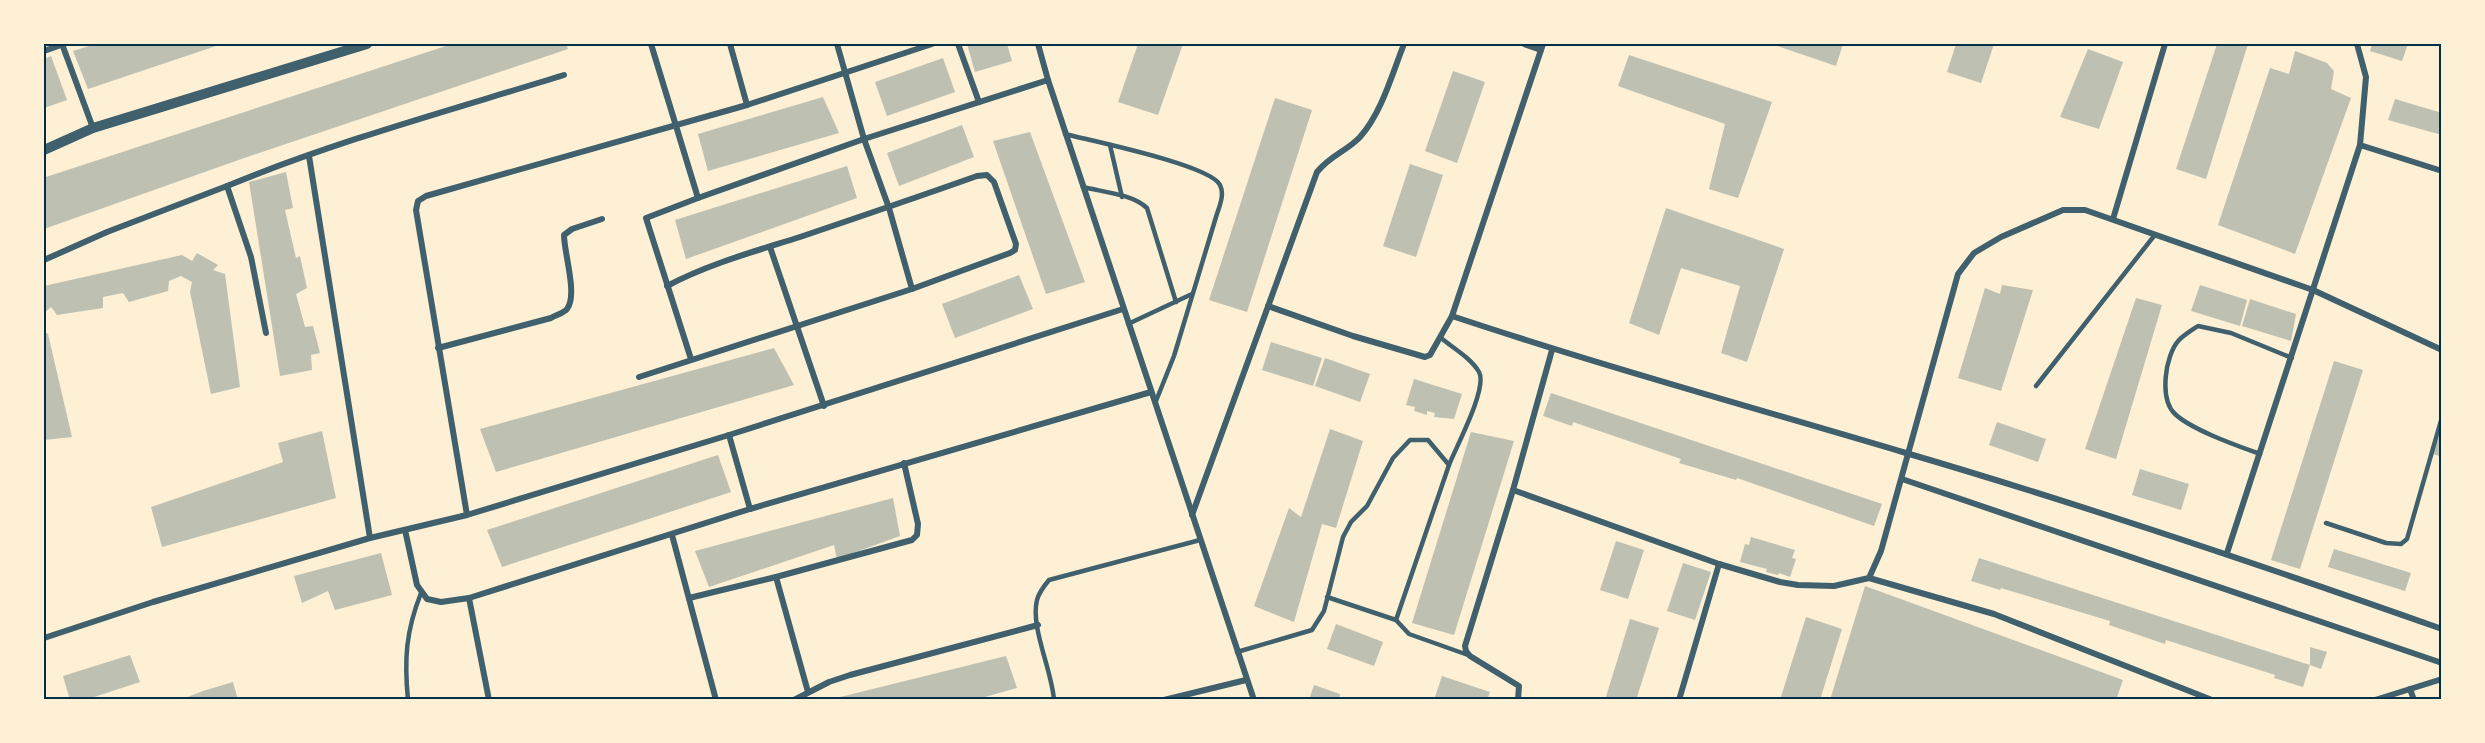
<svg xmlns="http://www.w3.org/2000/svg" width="2485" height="743" font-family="'Varela Round',sans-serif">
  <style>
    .building { fill: #bec0b2 }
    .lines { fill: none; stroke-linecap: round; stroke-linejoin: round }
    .service { stroke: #3f606c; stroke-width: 4.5 }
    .minor { stroke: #3f606c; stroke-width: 6 }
    .tertiary { stroke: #3f606c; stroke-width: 10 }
    .neatline { fill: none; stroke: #003049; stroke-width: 2 }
  </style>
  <rect width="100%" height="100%" fill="#fdf0d5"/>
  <g class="building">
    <polygon points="95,44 222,44 88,89 73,51"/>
    <polygon points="452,44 566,44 568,49 247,157 44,229 44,178 46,177"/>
    <polygon points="967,44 1007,44 1012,61 975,72"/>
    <polygon points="1138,44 1183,44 1158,115 1118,102"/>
    <polygon points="1771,44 1843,44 1836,66"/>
    <polygon points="1956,44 1994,44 1981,83 1947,72"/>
    <polygon points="2217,44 2248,44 2206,179 2176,169"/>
    <polygon points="2372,44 2408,44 2402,61 2370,51"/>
    <polygon points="2088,49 2123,62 2099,129 2060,117"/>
    <polygon points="2295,51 2327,63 2334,71 2331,89 2351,98 2295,254 2218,225 2270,68 2289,74"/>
    <polygon points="1629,55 1772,102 1738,198 1709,189 1725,124 1618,86"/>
    <polygon points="51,56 67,100 44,108 44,59"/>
    <polygon points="943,58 955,92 887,116 875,82"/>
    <polygon points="1453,71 1485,82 1457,163 1425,151"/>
    <polygon points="823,97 839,133 708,171 698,134"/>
    <polygon points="1275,98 1312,110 1247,312 1209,300"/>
    <polygon points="2395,99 2442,113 2442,135 2388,120"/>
    <polygon points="962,125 974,157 899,186 887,153"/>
    <polygon points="1030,132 1085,282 1046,294 993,141"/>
    <polygon points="1410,164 1443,175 1416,257 1383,246"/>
    <polygon points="847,166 857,198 686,259 675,220"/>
    <polygon points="286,172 293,208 285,210 296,258 300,256 307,288 296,294 305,327 313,326 320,353 311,355 312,370 280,376 249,182"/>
    <polygon points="1666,208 1784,249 1747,362 1721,353 1740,286 1681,268 1659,335 1629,323"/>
    <polygon points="197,253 218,265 213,270 225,274 240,387 211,394 190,292 192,282 181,276 169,281 168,291 129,302 123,293 103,297 103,308 57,315 51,307 44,313 44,286 182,255 192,261"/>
    <polygon points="1019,275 1033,309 955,338 942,304"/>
    <polygon points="2002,285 2033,290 2001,391 1958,378 1985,288 2000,294"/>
    <polygon points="2200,285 2247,300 2240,326 2191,311"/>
    <polygon points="2136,298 2162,305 2116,459 2085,449"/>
    <polygon points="2250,299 2296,314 2291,341 2242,326"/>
    <polygon points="44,332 48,334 72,437 44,440"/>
    <polygon points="1271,342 1322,358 1313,386 1262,370"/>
    <polygon points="774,348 794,385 496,472 480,429"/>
    <polygon points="1325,358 1370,374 1360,402 1315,386"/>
    <polygon points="2334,361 2363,370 2300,569 2271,560"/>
    <polygon points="1414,379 1462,394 1454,419 1434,417 1435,413 1427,411 1427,415 1414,411 1415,407 1406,405"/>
    <polygon points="1551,393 1882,504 1874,526 1737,478 1736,480 1679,463 1681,459 1573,422 1572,426 1543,416"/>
    <polygon points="1997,422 2046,439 2038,462 1989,445"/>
    <polygon points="1330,429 1363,441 1336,528 1322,524 1294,622 1254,606 1289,508 1301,517"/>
    <polygon points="322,431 336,498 162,547 151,507 283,462 278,443"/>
    <polygon points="2441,431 2442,431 2442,457 2433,454"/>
    <polygon points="1471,432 1514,441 1454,635 1412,623"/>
    <polygon points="718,455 731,492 502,567 487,530"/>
    <polygon points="2140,469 2189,484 2181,510 2132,495"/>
    <polygon points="893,498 900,536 837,559 834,545 709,587 695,551"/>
    <polygon points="1751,537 1795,550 1792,558 1796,559 1790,577 1779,573 1778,575 1766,572 1767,569 1740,562 1745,544 1749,545"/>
    <polygon points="1616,541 1644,550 1628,599 1600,590"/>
    <polygon points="2334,549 2411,573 2405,591 2328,567"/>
    <polygon points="381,553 392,595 335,610 328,591 302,603 294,576"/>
    <polygon points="1979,558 2310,665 2303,687 2274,678 2275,675 2166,640 2165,644 2109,625 2110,621 2001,588 2000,590 1971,581"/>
    <polygon points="1683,563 1711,572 1695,620 1667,611"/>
    <polygon points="1865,586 2123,680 2116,700 1830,700"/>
    <polygon points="1806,617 1842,629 1820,700 1780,700"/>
    <polygon points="1630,619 1659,628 1636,700 1605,700"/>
    <polygon points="1336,624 1383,642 1374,666 1327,649"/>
    <polygon points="2310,647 2327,652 2321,669 2310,665"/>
    <polygon points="130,655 140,682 85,700 70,700 63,676"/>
    <polygon points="1006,656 1017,688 974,700 828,700"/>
    <polygon points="1442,676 1490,692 1487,700 1434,700"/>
    <polygon points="233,682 238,700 180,700 203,691"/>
    <polygon points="1314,685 1340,694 1339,700 1309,700"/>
  </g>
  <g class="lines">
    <g class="service">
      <path d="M1065 134C1092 141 1210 165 1220 185 1225 195 1219 207 1216 217L1174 356 1156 401"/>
      <polyline points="1110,145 1122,197"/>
      <path d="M1083 187C1103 192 1132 194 1147 208L1176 302"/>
      <polyline points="1128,324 1192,294"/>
      <polyline points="2036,386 2154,236"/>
      <path d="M2260 454C2238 446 2192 430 2175 414 2159 399 2165 355 2179 340 2184 335 2192 330 2198 326L2231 333 2292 358"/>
      <polyline points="2326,523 2386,543 2401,544 2407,539 2442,417"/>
      <polyline points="1327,597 1396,620 1449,465"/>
      <polyline points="1396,620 1409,634 1468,655"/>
      <path d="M1237 652 1312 630 1324 611 1343 537 1351 522 1367 506 1393 458 1410 440H1428L1449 465C1456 447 1488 388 1479 372 1471 358 1453 348 1441 338"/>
      <path d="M408 700C404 659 406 631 421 593"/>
      <path d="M1054 700C1052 671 1030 626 1037 600 1039 592 1044 586 1049 580L1200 540"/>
    </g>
    <g class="minor">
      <polyline points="62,44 93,128"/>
      <polyline points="651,44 698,198 864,139 1048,80"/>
      <polyline points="730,44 747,105"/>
      <polyline points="837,44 864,139 889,208 912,289"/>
      <polyline points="958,44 979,102"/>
      <polyline points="1038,44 1048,80 1254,700"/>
      <polyline points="1524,44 1541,50"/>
      <polyline points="44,51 64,44"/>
      <polyline points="2360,145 2442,171"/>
      <polyline points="309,156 370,538"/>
      <path d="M227 186C336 141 451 110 564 75"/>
      <polyline points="2113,219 2165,44"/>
      <polyline points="770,247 824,406"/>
      <polyline points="44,260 107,232 227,186 251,257 266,333"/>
      <polyline points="1268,306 1353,336 1425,357 1430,355 1452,316 1543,44"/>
      <path d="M1452 316C1602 366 1755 408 1906 453 2087 506 2264 566 2442 629"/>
      <path d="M438 348 551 318C556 315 564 313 567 309 578 295 564 253 564 235L572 229 602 219"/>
      <polyline points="691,359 646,218 698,198"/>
      <path d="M639 377 912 289 1010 253 1015 250 1016 244 994 182 987 175 977 176C918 197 859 217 800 237 756 251 708 264 667 286"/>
      <polyline points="729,435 750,509"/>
      <polyline points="1902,479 2442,663"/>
      <polyline points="1513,490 1719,564 1780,582 1798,585 1834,586 1869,578 1994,614 2212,700"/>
      <polyline points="467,515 416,210 418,201 426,196 747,105 932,44"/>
      <path d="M1192 515 1317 172C1331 155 1347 151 1360 137 1382 112 1392 74 1404 44"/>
      <polyline points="405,530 417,585 427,599 441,602 469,598 750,509 1151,392"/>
      <polyline points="672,535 716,700"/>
      <polyline points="2227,553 2360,145 2366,77 2357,44"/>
      <polyline points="776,577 912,540 917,535 918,524 904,463"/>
      <polyline points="1869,578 1881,551 1958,274 1974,253 2001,237 2063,210 2085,210 2313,290 2442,350"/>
      <polyline points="469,598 489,700"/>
      <polyline points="689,598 776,577 808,692"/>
      <polyline points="44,638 153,602 370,538 467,515 729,435 1123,309"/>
      <polyline points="2410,689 2414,700"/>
      <polyline points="794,700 829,682 850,675 1038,625"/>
      <polyline points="1164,700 1246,680"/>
      <polyline points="1518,700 1519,686 1470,656 1466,651 1465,646 1513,490 1552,350"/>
      <polyline points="1679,700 1719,564"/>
      <polyline points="2375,700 2442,679"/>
    </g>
    <polyline class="tertiary" points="44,150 93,128 367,44"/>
  </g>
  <rect width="2485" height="743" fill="none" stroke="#fdf0d5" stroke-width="90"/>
  <rect x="45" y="45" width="2395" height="653" class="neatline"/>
</svg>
